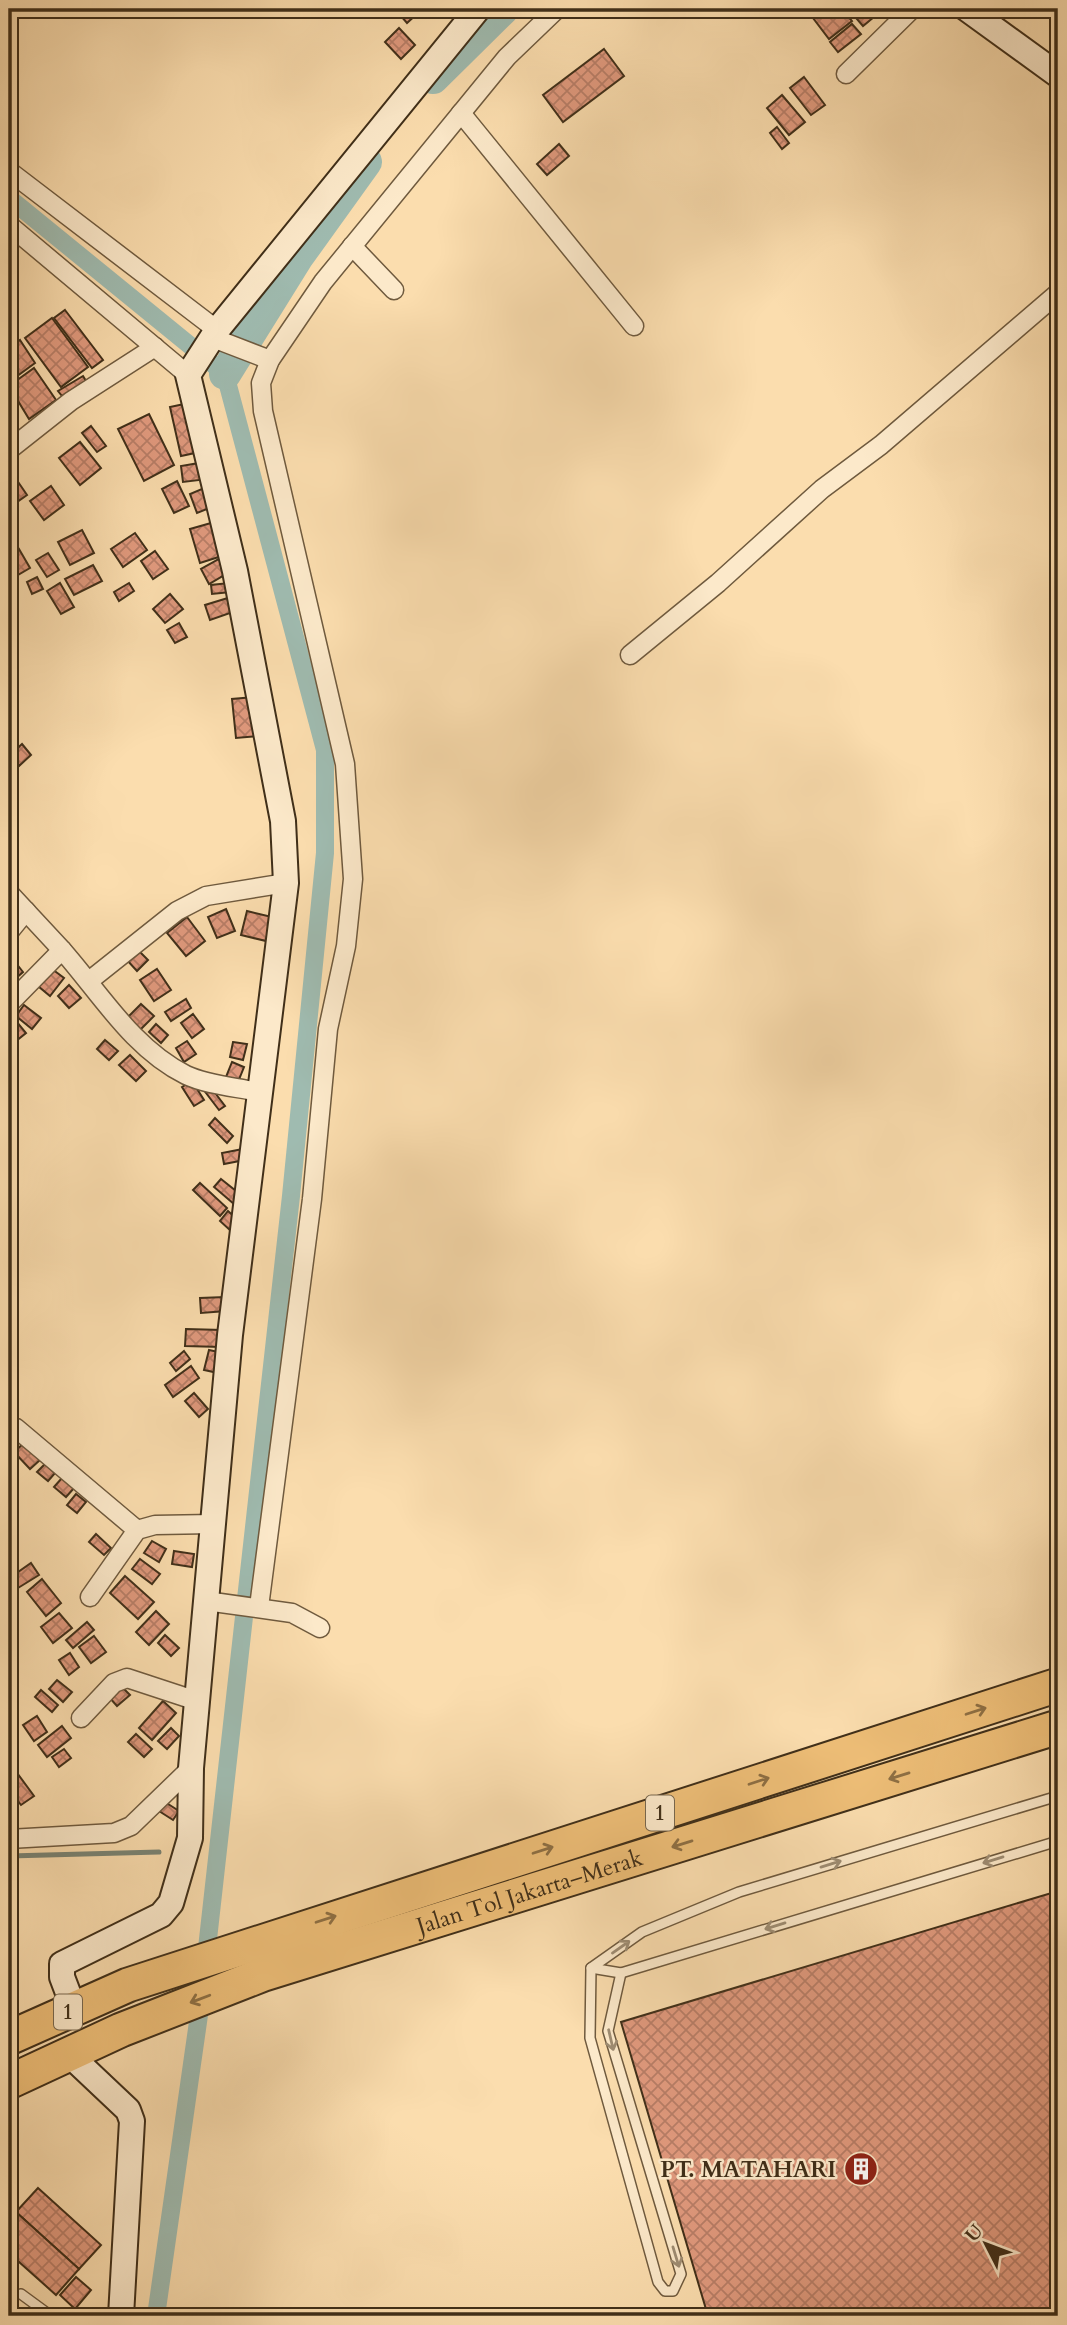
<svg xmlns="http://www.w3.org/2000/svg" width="1067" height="2325" font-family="Cardo,serif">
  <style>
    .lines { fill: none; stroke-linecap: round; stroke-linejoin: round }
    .stream { stroke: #798374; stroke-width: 5 }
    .canal { stroke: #9fbbb0; stroke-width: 18 }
    .river { stroke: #9fbbb0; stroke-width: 32 }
    .building { fill: url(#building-cross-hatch); stroke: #402f19; stroke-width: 2 }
    .lane-casing { stroke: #6f5a3e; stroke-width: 12 }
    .street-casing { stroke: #6f5a3e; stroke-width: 21 }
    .secondary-casing { stroke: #402f19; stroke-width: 28 }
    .highway-casing { stroke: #402f19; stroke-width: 37 }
    .lane { stroke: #fce9ca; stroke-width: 9 }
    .street { stroke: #fce9ca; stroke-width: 18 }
    .secondary { stroke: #fce9ca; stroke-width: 24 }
    .highway { stroke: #eebe77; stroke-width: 33 }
    .oneway { stroke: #8e6f43 }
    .oneway2 { stroke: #9e8c72 }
    .labels { text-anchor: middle; stroke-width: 5; stroke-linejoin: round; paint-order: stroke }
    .shield { fill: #fce9ca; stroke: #78674e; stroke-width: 2 }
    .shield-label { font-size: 21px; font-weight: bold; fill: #402f19 }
    .street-label { font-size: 23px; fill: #402f19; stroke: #fce9ca }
    .poi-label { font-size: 23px; font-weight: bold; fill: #402f19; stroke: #fce9ca; text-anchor: end }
  </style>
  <defs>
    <pattern id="building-cross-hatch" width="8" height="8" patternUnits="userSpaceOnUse" patternTransform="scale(1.75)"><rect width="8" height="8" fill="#e0997d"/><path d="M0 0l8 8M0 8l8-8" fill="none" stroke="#b77d66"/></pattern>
  </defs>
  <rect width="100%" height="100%" fill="#fbddae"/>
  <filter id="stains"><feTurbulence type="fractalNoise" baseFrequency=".00286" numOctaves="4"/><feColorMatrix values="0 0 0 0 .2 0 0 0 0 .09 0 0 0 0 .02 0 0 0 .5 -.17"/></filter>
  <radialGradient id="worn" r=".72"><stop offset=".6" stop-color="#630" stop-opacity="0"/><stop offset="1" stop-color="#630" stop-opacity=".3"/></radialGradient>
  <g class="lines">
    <polyline class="stream" points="9,1856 159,1852"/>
    <g class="canal">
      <polyline points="9,198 225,374 325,750 325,853 291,1196 205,1966"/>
      <polyline points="156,2316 202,1994"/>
    </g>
    <g class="river">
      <polyline points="433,78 503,9"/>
      <polyline points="225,374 297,258 366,162"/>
    </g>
  </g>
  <g class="building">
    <polygon points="395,9 417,9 419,12 407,23"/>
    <polygon points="818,9 842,9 852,21 829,39 810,14"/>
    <polygon points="853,9 866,9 874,17 863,26 850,11"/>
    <polygon points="852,24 861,34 838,52 830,42"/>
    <polygon points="399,28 415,45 401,59 385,42"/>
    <polygon points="604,49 624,76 563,122 543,95"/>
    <polygon points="804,77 825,105 811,115 790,88"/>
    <polygon points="782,95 805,122 789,135 767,108"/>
    <polygon points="777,127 789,143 782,149 770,133"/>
    <polygon points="559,144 569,156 547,175 537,164"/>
    <polygon points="65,310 103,360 92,368 54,318"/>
    <polygon points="52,318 88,367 61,387 25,338"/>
    <polygon points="20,340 35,363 9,382 9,348"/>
    <polygon points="34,368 56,400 29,419 9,386"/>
    <polygon points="83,376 86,381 62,396 58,391"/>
    <polygon points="189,403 200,452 181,456 170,407"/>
    <polygon points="149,414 174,465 144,481 118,429"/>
    <polygon points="91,426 106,446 97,452 82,433"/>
    <polygon points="80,442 101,468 80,485 59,458"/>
    <polygon points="205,462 208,479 183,482 181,466"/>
    <polygon points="12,473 27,495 17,502 9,491 9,475"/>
    <polygon points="177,481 189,506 174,513 162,489"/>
    <polygon points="51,486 64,505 44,520 30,501"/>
    <polygon points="209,486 217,505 197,513 190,494"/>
    <polygon points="218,521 228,554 200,563 190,529"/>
    <polygon points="82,530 94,553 70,565 58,542"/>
    <polygon points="135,533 147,550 123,567 111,549"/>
    <polygon points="19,549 30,568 16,576 9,563 9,555"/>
    <polygon points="155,551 168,569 153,579 141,561"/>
    <polygon points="48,553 59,570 47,577 36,560"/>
    <polygon points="219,559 226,574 209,584 201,569"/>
    <polygon points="93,565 102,581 74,595 65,579"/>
    <polygon points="37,577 43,589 32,594 27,582"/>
    <polygon points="60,583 74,607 61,614 47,591"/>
    <polygon points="129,583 134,591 119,601 114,592"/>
    <polygon points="229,583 230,592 212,594 211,585"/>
    <polygon points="170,594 183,609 165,623 153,609"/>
    <polygon points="231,597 236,611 210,620 205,605"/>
    <polygon points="179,623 187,637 175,643 167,630"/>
    <polygon points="254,697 259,736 236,738 232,699"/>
    <polygon points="22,744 31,755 19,766 10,755"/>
    <polygon points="226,909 235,931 217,938 208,917"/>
    <polygon points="247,911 276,918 270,942 241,935"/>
    <polygon points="187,917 205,941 186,956 167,933"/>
    <polygon points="136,948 148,960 137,971 126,959"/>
    <polygon points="12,958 23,972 15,979 9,971"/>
    <polygon points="52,969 64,978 50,996 38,986"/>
    <polygon points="157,969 171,990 154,1001 140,980"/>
    <polygon points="69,985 81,998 69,1008 58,996"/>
    <polygon points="186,999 191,1008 171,1021 165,1012"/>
    <polygon points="141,1004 154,1016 138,1032 125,1020"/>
    <polygon points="24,1005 41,1018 32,1029 16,1016"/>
    <polygon points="193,1014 204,1029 192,1038 181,1023"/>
    <polygon points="16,1021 26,1033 11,1045 9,1027"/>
    <polygon points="156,1024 168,1035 161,1043 149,1032"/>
    <polygon points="105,1040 118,1051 109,1060 97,1049"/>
    <polygon points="187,1041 196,1054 184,1062 176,1048"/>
    <polygon points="233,1042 247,1044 243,1060 230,1057"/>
    <polygon points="130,1055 146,1071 136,1081 119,1065"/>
    <polygon points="232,1062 244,1067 238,1082 226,1077"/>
    <polygon points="192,1081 204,1100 194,1106 182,1087"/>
    <polygon points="209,1085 225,1106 219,1110 203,1089"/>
    <polygon points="215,1118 233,1136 227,1143 209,1125"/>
    <polygon points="248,1148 250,1159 224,1164 222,1153"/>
    <polygon points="221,1179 241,1195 234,1204 214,1187"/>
    <polygon points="200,1183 227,1208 220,1216 193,1190"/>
    <polygon points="228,1211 239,1221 231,1231 220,1221"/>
    <polygon points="225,1297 226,1311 201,1313 200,1298"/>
    <polygon points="186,1329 222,1330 221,1347 185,1346"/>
    <polygon points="209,1350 223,1353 218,1373 204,1370"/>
    <polygon points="184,1351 190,1359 176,1371 170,1363"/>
    <polygon points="191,1366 199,1378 173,1397 165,1385"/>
    <polygon points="194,1393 208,1409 199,1417 185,1401"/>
    <polygon points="24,1443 40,1460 30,1469 14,1452"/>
    <polygon points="45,1464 55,1473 48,1481 37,1472"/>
    <polygon points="62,1478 74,1488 66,1497 54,1487"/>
    <polygon points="76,1494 86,1502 77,1513 67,1505"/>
    <polygon points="96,1534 111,1548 104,1555 89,1542"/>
    <polygon points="152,1541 166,1549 159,1562 144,1553"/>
    <polygon points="174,1551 194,1554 192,1567 172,1564"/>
    <polygon points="140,1559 160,1574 152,1584 132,1569"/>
    <polygon points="31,1563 39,1575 18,1588 11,1577"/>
    <polygon points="125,1576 154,1602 138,1619 110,1593"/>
    <polygon points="42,1579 61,1603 46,1616 27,1592"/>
    <polygon points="156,1611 169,1624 149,1645 136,1632"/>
    <polygon points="59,1613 72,1628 53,1643 41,1627"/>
    <polygon points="87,1622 94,1630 73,1648 66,1640"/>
    <polygon points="165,1635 179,1648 171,1656 158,1643"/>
    <polygon points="94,1636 106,1652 91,1663 79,1647"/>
    <polygon points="70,1653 79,1667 69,1675 59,1660"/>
    <polygon points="57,1680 72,1692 63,1702 49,1689"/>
    <polygon points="121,1686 130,1695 117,1706 109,1697"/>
    <polygon points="41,1690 58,1705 52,1712 35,1697"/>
    <polygon points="163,1701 176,1713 152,1740 139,1728"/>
    <polygon points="37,1716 47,1732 34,1741 23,1725"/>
    <polygon points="62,1726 71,1738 47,1757 38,1745"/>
    <polygon points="171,1728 179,1736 167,1749 158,1741"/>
    <polygon points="136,1734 152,1749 144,1757 128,1742"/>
    <polygon points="64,1749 71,1758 59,1767 52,1757"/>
    <polygon points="12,1766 34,1796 21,1805 9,1789 9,1768"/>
    <polygon points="165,1802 179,1811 173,1820 159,1811"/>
    <polygon points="1058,1891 1058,2316 708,2316 621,2022"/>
    <polygon points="38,2188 101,2245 79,2269 16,2212"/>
    <polygon points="16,2212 79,2269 56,2295 9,2253 9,2220"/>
    <polygon points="76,2277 91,2290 75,2309 60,2295"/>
  </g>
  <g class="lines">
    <g class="lane-casing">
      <g id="lane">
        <polyline points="1058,1796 739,1892 642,1932 591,1968 621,1973 1058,1841"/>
        <polyline points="591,1968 590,2038 658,2282 665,2291 673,2291 681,2274 608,2031 621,1973"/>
        <polyline points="21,2294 51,2316"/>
      </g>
    </g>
    <g class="street-casing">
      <g id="street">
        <polyline points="846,74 912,9"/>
        <polyline points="461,113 634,326"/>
        <polyline points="9,171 217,330"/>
        <polyline points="9,225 188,375"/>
        <polyline points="352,246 394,290"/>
        <polyline points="213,338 270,360"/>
        <polyline points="9,450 71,401 155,347"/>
        <polyline points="630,655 718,583 822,489 881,445 1058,293"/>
        <polyline points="9,893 62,950"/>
        <polyline points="9,932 26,911"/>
        <polyline points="89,981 177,911 206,896 286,883"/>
        <path d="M9 1004 62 950C100 993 133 1049 186 1075 207 1085 236 1087 259 1092"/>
        <polyline points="9,1427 16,1428 137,1530"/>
        <polyline points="90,1597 137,1530 155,1525 213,1524"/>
        <polyline points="206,1601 292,1613 320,1628"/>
        <polyline points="259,1607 312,1199 328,1029 346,946 353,879 345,764 263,411 261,383 270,360 323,282 507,57 557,9"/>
        <polyline points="81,1718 114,1683 127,1678 197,1701"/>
        <polyline points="9,1839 114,1833 131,1826 191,1768"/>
      </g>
    </g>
    <g class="secondary-casing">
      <g id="secondary">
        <polyline points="967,9 1058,75"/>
        <polyline points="73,2006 62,1977 62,1964 161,1915 171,1903 190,1838 191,1768 230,1335 286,883 283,821 235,571 188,375 217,330 478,9"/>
        <polyline points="74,2059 128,2110 132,2121 121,2316"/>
      </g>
    </g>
    <g class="highway-casing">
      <g id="highway">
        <polyline points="9,2038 128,1985 1058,1685"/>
        <path id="s1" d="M9 2082 121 2030 264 1974 1058 1727"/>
      </g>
    </g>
    <use href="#lane" class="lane"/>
    <use href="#street" class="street"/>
    <use href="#secondary" class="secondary"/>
    <use href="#highway" class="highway"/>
  </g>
  <defs><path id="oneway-shaft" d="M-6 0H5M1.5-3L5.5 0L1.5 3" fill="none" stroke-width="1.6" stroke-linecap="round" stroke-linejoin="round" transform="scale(1.75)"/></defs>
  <g class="oneway">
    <use href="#oneway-shaft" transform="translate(976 1711) rotate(-18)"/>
    <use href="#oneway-shaft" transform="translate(899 1776) rotate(163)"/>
    <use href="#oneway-shaft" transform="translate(759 1781) rotate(-18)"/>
    <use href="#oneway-shaft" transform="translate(682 1844) rotate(163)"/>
    <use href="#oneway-shaft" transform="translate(543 1850) rotate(-18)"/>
    <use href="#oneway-shaft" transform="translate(326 1919) rotate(-18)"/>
    <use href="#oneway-shaft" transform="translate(200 1999) rotate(159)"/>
  </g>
  <g class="oneway2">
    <use href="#oneway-shaft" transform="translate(993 1860) rotate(163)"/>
    <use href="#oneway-shaft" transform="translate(831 1864) rotate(-17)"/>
    <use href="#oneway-shaft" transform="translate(775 1926) rotate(163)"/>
    <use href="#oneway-shaft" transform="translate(621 1947) rotate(-35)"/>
    <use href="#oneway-shaft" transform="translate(611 2040) rotate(77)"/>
    <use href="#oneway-shaft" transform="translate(676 2257) rotate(73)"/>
  </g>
  <defs>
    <g id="building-disc" transform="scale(1.75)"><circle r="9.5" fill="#8f2418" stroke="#fce9ca"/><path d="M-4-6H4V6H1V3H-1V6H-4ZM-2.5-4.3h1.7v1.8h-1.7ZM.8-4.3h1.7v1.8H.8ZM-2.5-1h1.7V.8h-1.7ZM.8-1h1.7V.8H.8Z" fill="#fff"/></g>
  </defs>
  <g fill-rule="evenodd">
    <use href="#building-disc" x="861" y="2169"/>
  </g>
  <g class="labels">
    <g class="shield">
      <rect x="646" y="1795.5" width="28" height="35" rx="5"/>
      <rect x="54" y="1994.5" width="28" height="35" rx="5"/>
    </g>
    <g class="shield-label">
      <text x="660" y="1820">1</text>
      <text x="68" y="2019">1</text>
    </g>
    <g class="street-label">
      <text dy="8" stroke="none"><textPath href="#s1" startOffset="555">Jalan Tol Jakarta–Merak</textPath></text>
    </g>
    <g class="poi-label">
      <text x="836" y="2177">PT. MATAHARI</text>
    </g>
  </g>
  <rect width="1067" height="2325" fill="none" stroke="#fbddae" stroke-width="35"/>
  <rect x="10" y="10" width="1046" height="2304" fill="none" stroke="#402f19" stroke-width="3.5"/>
  <rect x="18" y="18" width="1032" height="2290" fill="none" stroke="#402f19" stroke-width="2"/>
  <g transform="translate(986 2244) rotate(312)" stroke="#fce9ca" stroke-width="5" paint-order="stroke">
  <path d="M0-5L12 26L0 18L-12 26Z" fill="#402f19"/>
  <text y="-10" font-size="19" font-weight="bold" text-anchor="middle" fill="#402f19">U</text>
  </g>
  <rect width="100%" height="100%" filter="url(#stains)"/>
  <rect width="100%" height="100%" fill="url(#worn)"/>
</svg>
